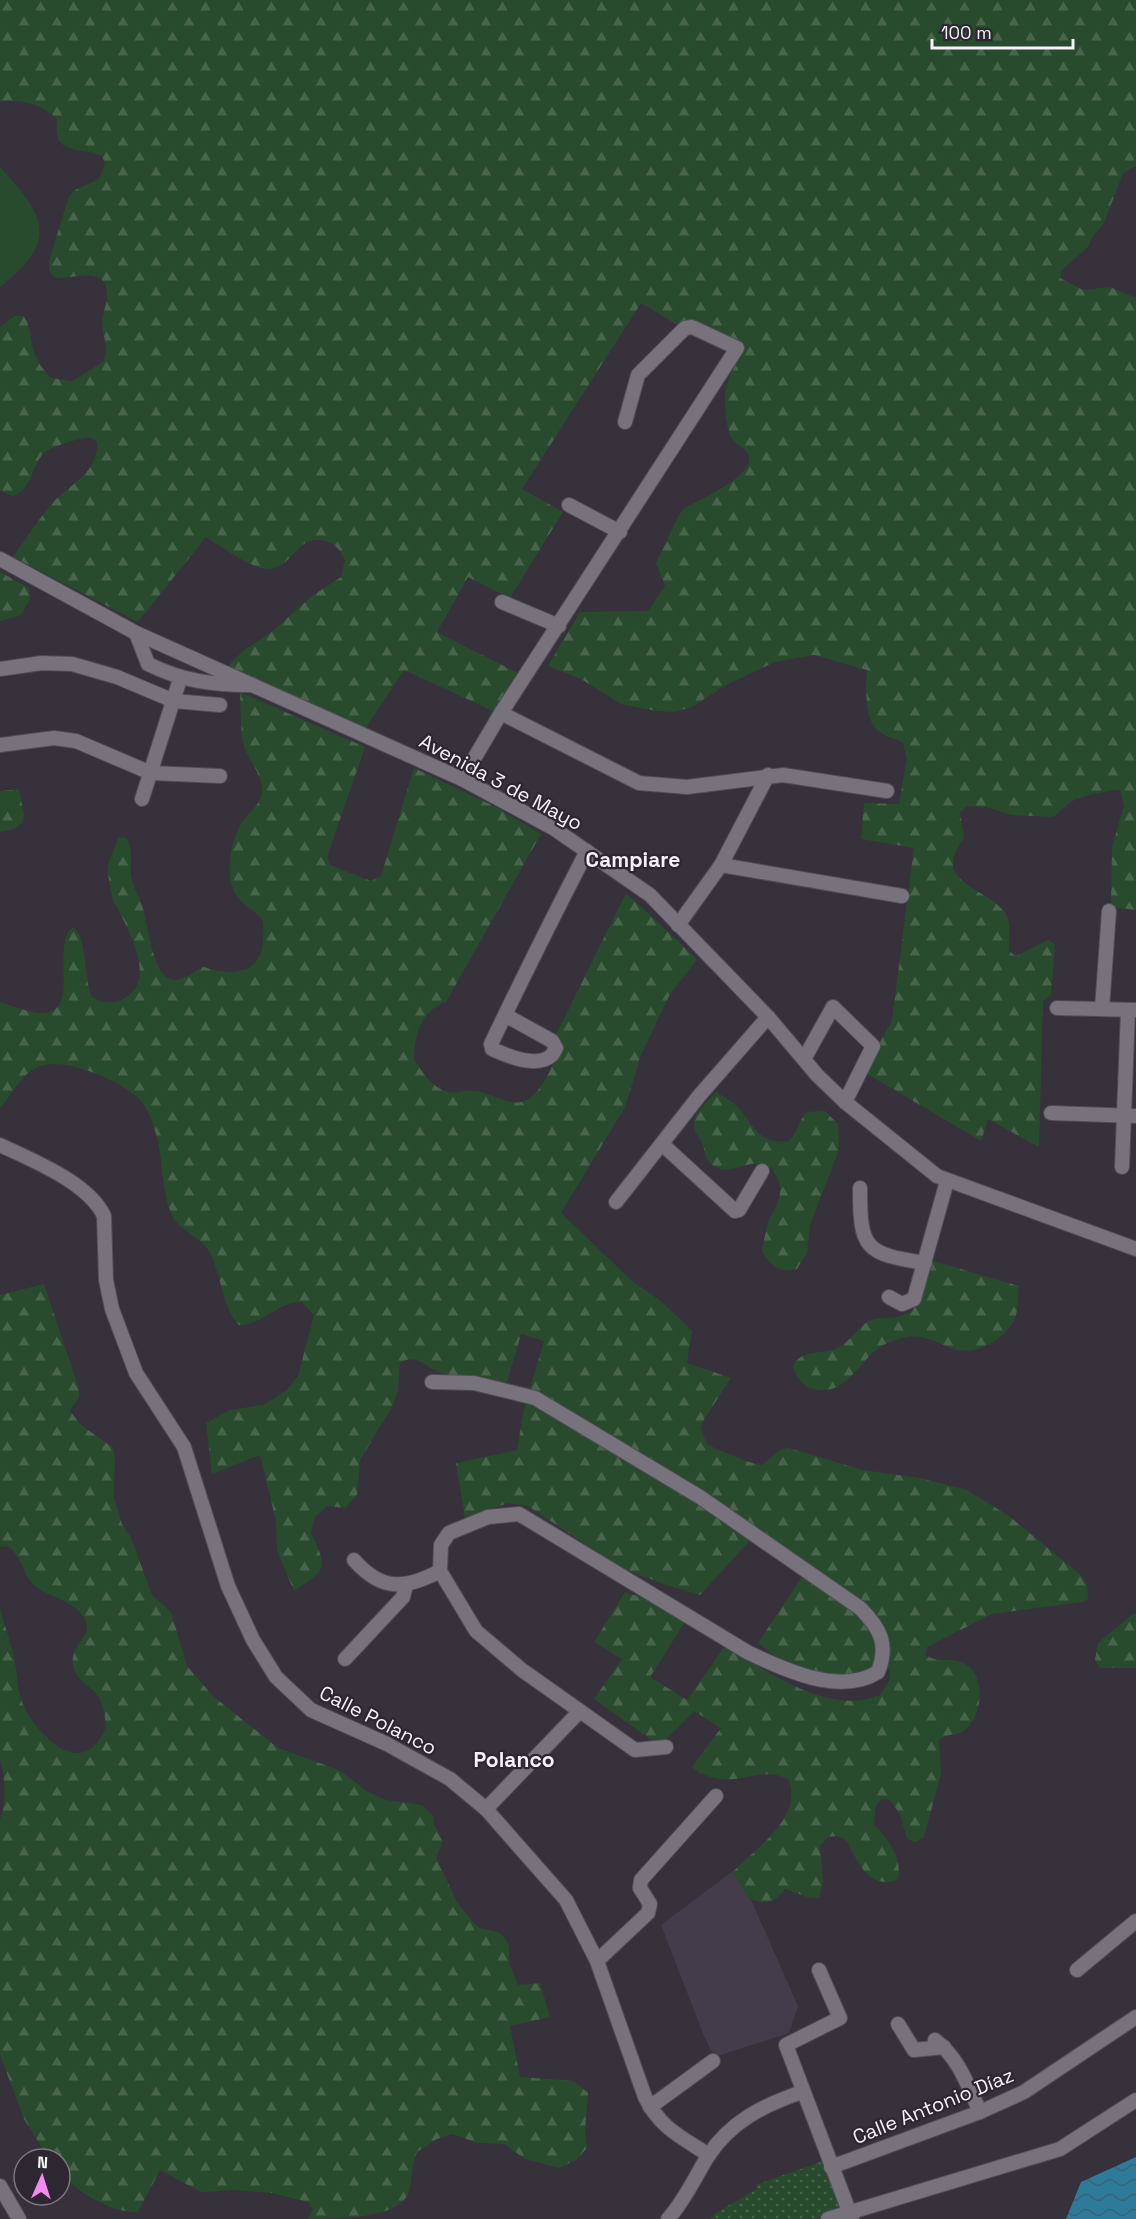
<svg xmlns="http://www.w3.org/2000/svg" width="1136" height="2219" font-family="'Space Grotesk',sans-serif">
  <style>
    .built { fill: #443c4b }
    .forest { fill: url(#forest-firs) }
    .park { fill: url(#park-dots) }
    .garden { fill: #284b2d }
    .water { fill: url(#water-waves) }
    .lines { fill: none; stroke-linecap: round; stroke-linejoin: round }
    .minor-casing { stroke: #514d56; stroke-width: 16 }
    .minor { stroke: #77727c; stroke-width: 14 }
    .labels { text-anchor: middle; stroke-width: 4.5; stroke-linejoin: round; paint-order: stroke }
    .street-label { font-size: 20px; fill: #f5f2f9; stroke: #2c2730 }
    .neighbourhood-label { font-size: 21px; font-weight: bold; fill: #f5f2f9; stroke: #2c2730 }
  </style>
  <defs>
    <pattern id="forest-firs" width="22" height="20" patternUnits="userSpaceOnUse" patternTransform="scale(1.5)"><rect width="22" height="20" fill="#284b2d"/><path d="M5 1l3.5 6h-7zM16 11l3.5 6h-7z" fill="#48654c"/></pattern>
    <pattern id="park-dots" width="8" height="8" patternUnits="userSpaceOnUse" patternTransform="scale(1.5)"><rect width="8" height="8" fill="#284b2d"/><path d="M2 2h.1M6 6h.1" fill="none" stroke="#48654c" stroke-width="1.8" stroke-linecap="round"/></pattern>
    <pattern id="water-waves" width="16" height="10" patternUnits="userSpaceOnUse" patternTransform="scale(1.5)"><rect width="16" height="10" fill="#2e7a9b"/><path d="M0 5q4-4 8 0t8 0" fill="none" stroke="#3c6273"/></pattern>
  </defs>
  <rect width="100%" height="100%" fill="#36313b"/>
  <polygon class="built" points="737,1868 798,2006 789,2033 714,2057 704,2036 661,1925"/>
  <g class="forest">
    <path d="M0 0H1136V166L1123 173 1104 223 1092 237 1089 246 1062 270 1060 278 1083 290 1110 287 1136 298V910L1111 907 1112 847 1124 806 1120 790C1115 789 1082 796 1076 799 1068 803 1060 812 1053 817L1012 815 986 807 967 806 960 812 964 838C931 882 980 885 1003 910 1013 921 1008 938 1009 951L1016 956 1048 940 1055 944 1051 995 1043 1001 1039 1147 988 1119 981 1141 864 1072 892 1020 914 848 861 839 864 803 899 804 907 759 903 743C895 738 883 736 877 730 864 717 866 686 867 670L814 655 775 662 726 685 692 707 674 712 656 711 621 704 581 679 548 666 580 612 648 611 665 586 656 563 679 515 684 508C699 500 758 475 748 454 745 448 738 446 734 441 726 432 725 408 725 396 725 379 738 363 744 348L687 320 676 324 641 303 522 489 563 512 510 598 468 577 437 632 518 673 493 711 404 670 365 729 228 666 243 651 273 631 312 596 341 577 345 560C340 549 334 542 321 540 295 537 293 569 267 569 250 568 221 546 206 537L138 622 13 557C25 540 36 523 49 507 66 485 99 475 97 442L90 437C80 438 48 447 42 455 31 469 32 489 13 496L0 491V327L15 316H24C31 328 30 337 33 349 36 361 43 369 51 378L72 381 103 362C111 347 102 338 102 322 102 314 106 307 107 299 109 261 72 282 54 277L49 270V261L69 196 75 190 99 179 105 163 102 156C77 145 53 157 57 119 41 103 22 100 0 101Z"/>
    <polygon points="0,572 29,588 30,599 21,615 0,621"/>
    <path d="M240 692 365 747 327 857 330 865 371 881 381 876 414 768 496 807 541 834 446 1002C421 1010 414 1036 414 1059 422 1072 431 1086 445 1091 455 1095 463 1090 473 1091 491 1091 512 1111 530 1098 544 1088 553 1063 561 1048L553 1041 626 893 697 959 669 996 641 1055 625 1107 561 1213 631 1280 662 1302 692 1331 687 1363 731 1378 703 1421 701 1429 707 1444C713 1448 757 1466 761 1465 772 1460 775 1449 789 1448L863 1470 920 1478 967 1490 1009 1516 1083 1577 1087 1585 1088 1599 1083 1602 992 1614 927 1647 925 1655C940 1664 948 1657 961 1662 987 1671 984 1716 964 1731 956 1736 947 1733 939 1740L941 1774 924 1837 916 1842 907 1839 900 1814 890 1800 881 1799 876 1806 874 1825C888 1838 903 1859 898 1879 867 1892 857 1858 846 1840L837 1836 828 1837 820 1846 823 1881 819 1898H810L785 1889C772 1904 767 1905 748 1898L733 1872C755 1849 805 1816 788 1779 754 1763 730 1796 692 1767L721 1728 694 1711 660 1746 594 1699 622 1659 594 1642 625 1592 669 1607 688 1617 650 1677 687 1700 725 1646C766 1671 830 1717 880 1695L890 1680V1670L882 1668 848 1681 786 1664 758 1643 803 1575 752 1538 700 1595 669 1586 621 1568 528 1506 508 1503 465 1518 456 1463 517 1450 524 1410 544 1341 521 1334 507 1382C486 1379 462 1379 442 1373 425 1369 418 1352 400 1363L398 1390 392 1407 360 1460 357 1495 345 1508 327 1506 315 1517 311 1533C328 1569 327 1570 294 1591L277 1550 276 1521 260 1455 212 1474 206 1423 230 1410 263 1405 287 1390 298 1376 314 1315 302 1302C278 1301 266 1324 239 1325 225 1313 220 1274 211 1255 203 1236 179 1233 171 1213 160 1186 164 1155 154 1128 151 1118 146 1104 137 1097 118 1080 65 1057 40 1066 21 1073 13 1094 0 1108V1002C13 1006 27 1012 41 1013 83 1014 49 946 73 927 88 938 83 977 92 997 102 1003 112 1005 123 999 159 982 128 928 115 904 111 896 109 881 108 872 106 862 116 848 118 837L126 838C134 850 130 860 131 874 132 884 138 895 142 905 148 922 152 977 173 980 183 981 195 971 203 967 246 980 268 968 263 921 255 910 243 906 236 895 224 875 230 844 241 824 248 812 262 805 262 790 262 773 247 759 243 743 240 726 241 709 240 692Z"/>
    <polygon points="19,789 24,814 22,823 14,829 0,832 0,791"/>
    <path d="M716 1092C724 1097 734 1102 740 1110 755 1128 761 1145 789 1141 798 1133 798 1121 807 1112L825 1111 838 1124 839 1150 810 1225 807 1253 797 1269C781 1274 768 1265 762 1250 764 1242 765 1232 768 1223 775 1205 788 1192 774 1172 758 1147 725 1186 708 1160 704 1155 705 1148 702 1143 700 1137 694 1133 694 1126 692 1114 709 1101 716 1092Z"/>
    <path d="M930 1260 1019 1286C1018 1296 1019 1307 1015 1318 1006 1339 977 1356 954 1349 939 1344 923 1333 906 1337 898 1339 886 1343 880 1347 857 1363 846 1397 813 1389 802 1386 796 1377 793 1366 801 1349 819 1355 835 1349 850 1344 858 1325 872 1320 888 1315 894 1322 913 1310Z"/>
    <path d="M44 1284 79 1389V1397L70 1411 81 1425 112 1447 115 1455 114 1498 122 1524 131 1538 152 1595 171 1612 187 1666 213 1696 278 1748 339 1770 368 1792 386 1800 422 1805 434 1817V1825L443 1841 436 1857 457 1902 473 1922 480 1928 498 1932 505 1938 509 1946V1963L518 1985 540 1983 550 2017 510 2026 520 2077 574 2081 588 2093 585 2130 587 2148 576 2160 559 2168 525 2159 504 2144 477 2143 453 2134 437 2139 417 2152C411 2165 413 2180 408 2194 397 2219 335 2219 308 2219L313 2209 308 2202 272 2193 234 2190 201 2192 160 2170 138 2212C110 2213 77 2192 60 2172V2159H49L24 2119 0 2055V1819C7 1803 5 1776 0 1760V1609C5 1627 12 1645 15 1663 17 1674 17 1685 20 1696 26 1717 52 1752 77 1753 92 1753 101 1740 106 1727 105 1715 103 1701 95 1692 89 1686 80 1682 76 1673 64 1650 88 1640 87 1627 85 1605 54 1598 39 1589 22 1579 24 1556 7 1546L0 1547V1295Z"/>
    <polygon points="1133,1614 1136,1614 1136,1668 1099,1668 1095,1660 1098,1643"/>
  </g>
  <polygon class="park" points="823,2161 841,2209 817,2219 711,2219 714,2214 757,2189 756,2185"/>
  <path class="garden" d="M0 167C46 217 59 240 0 287Z"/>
  <polygon class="water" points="1136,2157 1136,2219 1066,2219 1081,2182"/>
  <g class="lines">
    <g class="minor-casing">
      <g id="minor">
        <polyline points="569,505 620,532"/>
        <polyline points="0,559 136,633 462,779 553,828 650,895 768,1017 817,1075 845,1102 937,1176 1136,1249"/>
        <polyline points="502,602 559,626"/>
        <path d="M136 633 148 664C182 681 213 685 250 685"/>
        <polyline points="0,669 42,663 72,664 117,677 174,701 220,705"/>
        <polyline points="501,713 639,783 687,787 783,775 887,791"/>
        <polyline points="0,745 54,738 76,741 151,773 220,776"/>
        <polyline points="462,779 501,713 737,348 692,327 685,328 638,375 625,422"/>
        <polyline points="142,799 180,679"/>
        <polyline points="721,865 902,896"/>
        <polyline points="678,925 721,865 768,775"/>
        <polyline points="1057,1008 1136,1010"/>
        <polyline points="1102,1009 1109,911"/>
        <path d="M505 1015 552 1041 556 1048 552 1055C537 1069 508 1056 492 1049L491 1044C522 979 554 915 587 851"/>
        <polyline points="804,1059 833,1007 873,1046 845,1102"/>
        <polyline points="1051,1113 1136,1116"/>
        <polyline points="662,1144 735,1211 739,1210 762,1171"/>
        <path d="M0 1145C32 1160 89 1183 104 1216L106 1280 112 1309 136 1373 184 1447 228 1586 253 1640 276 1677 311 1710 387 1744 450 1779 486 1809 566 1900 597 1961 645 2097C660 2128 681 2137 709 2155"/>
        <polyline points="1122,1167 1128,1010"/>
        <path d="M860 1188C860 1248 864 1254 925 1263"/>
        <polyline points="616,1202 699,1096 768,1017"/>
        <polyline points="889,1297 902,1304 914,1299 947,1181"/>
        <path d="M432 1382 474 1383 535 1398 700 1497 860 1608C880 1628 889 1644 878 1672 840 1696 785 1670 749 1653L519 1514 488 1517 449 1533 441 1545 440 1571 476 1631 522 1670 635 1750 666 1747"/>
        <path d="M354 1560C382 1592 406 1589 440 1571"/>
        <polyline points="345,1659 403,1597 406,1585"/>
        <polyline points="486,1809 580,1711"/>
        <polyline points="597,1961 648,1913 650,1904 640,1888 641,1880 716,1796"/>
        <polyline points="819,1970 840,2018 786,2045 852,2219"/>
        <polyline points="1077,1970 1136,1921"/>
        <polyline points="898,2024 914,2050 944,2047"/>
        <path d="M935 2040C959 2058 968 2086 980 2112"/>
        <polyline points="650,2107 713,2061"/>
        <polyline points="831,2167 980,2112 1024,2092 1136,2017"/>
        <polyline points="0,2186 19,2219"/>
        <path d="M668 2219C685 2200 695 2177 708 2156 731 2121 764 2105 802 2092"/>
        <polyline points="828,2219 1060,2149 1136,2100"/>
      </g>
    </g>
    <use href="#minor" class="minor"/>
  </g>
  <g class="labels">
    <g class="street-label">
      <text transform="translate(501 782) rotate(28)" y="7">Avenida 3 de Mayo</text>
      <text transform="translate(378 1720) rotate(27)" y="7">Calle Polanco</text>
      <text transform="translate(933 2106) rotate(-22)" y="7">Calle Antonio Díaz</text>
    </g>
    <g class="neighbourhood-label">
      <text x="633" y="867">Campiare</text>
      <text x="514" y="1767">Polanco</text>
    </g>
  </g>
  <g transform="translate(42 2177) rotate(3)"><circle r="28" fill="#2c2730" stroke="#7c7880" stroke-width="1.5"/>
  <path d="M0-4.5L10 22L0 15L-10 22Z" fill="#f489f0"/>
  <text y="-9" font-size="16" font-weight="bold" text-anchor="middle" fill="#f5f2f9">N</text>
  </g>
  <path d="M932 39v9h141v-9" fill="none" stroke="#f5f2f9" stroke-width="3"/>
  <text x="941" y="39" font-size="18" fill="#f5f2f9" stroke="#2c2730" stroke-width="4.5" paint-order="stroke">100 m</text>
</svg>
